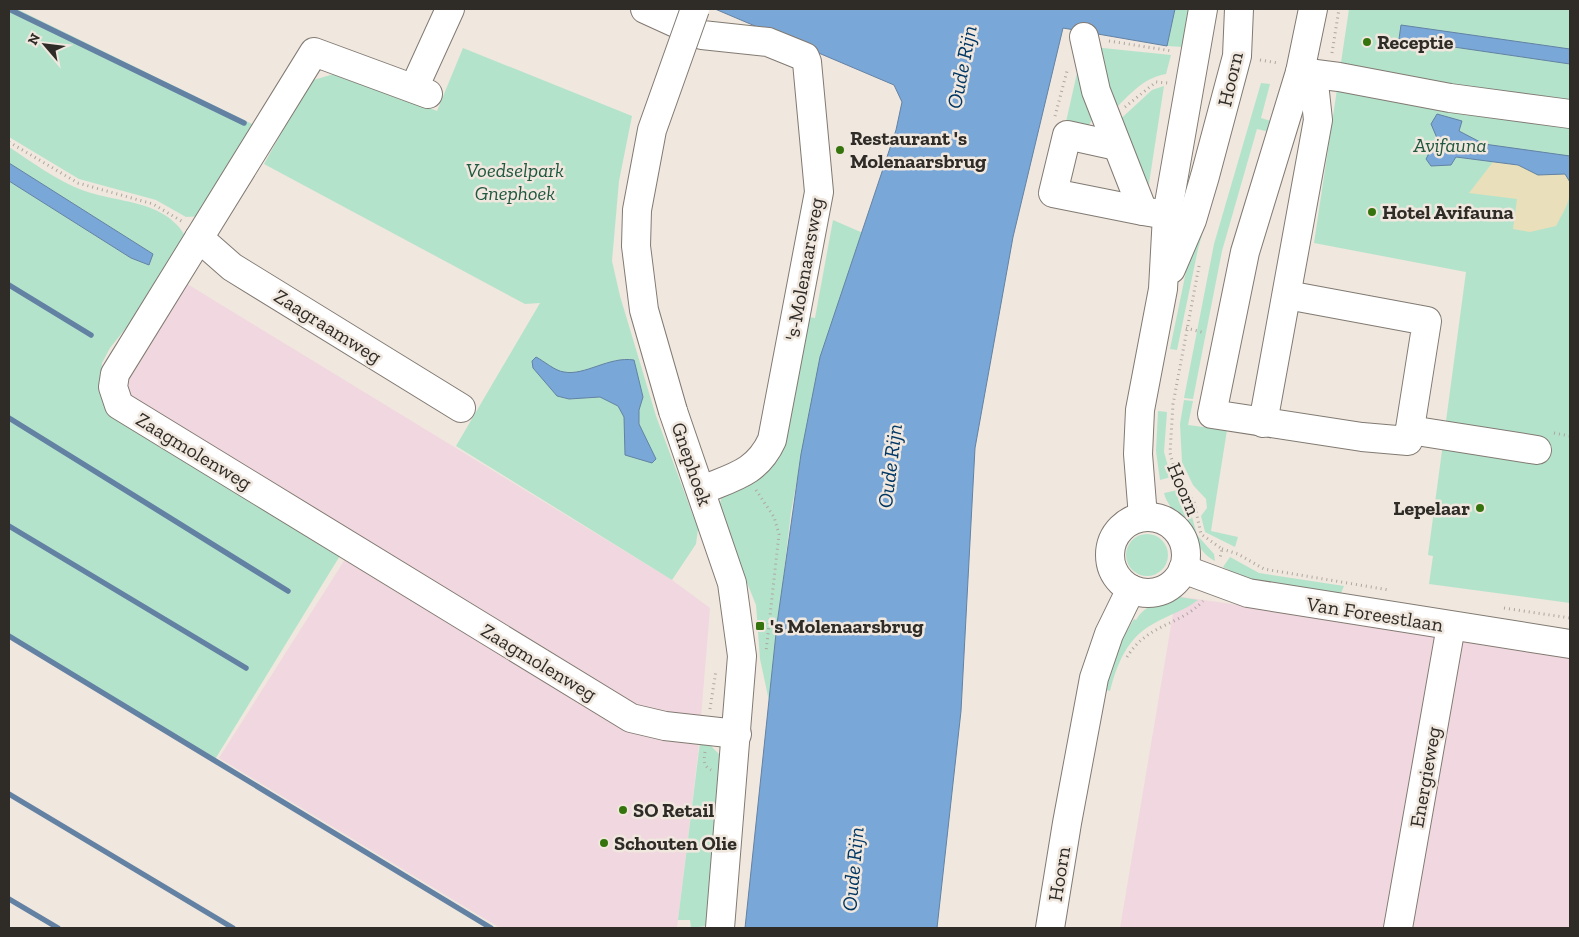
<svg xmlns="http://www.w3.org/2000/svg" width="1579" height="937" font-family="'Zilla Slab',serif">
  <style>
    .industrial { fill: #f1d7df }
    .green { fill: #b4e3cc }
    .sand { fill: #e9dfba }
    .water { fill: #79a7d8; stroke: #6382a3 }
    .lines { fill: none; stroke-linecap: round; stroke-linejoin: round }
    .stream { stroke: #6382a3; stroke-width: 5.5 }
    .minor-casing { stroke: #817a72; stroke-width: 30 }
    .major-casing { stroke: #817a72; stroke-width: 30 }
    .path { stroke: #aea7a0; stroke-width: 3; stroke-dasharray: 1 4; stroke-linecap: butt }
    .minor { stroke: #fff; stroke-width: 28 }
    .major { stroke: #fff; stroke-width: 28 }
    .minor-bridge-casing { stroke: #817a72; stroke-width: 30; stroke-linecap: butt }
    .minor-bridge { stroke: #fff; stroke-width: 28 }
    .poi-dot { fill: #35740d; stroke: #f0e7de; stroke-width: 2 }
    .labels { text-anchor: middle; stroke-width: 5; stroke-linejoin: round; paint-order: stroke }
    .poi-label { font-size: 20px; font-weight: bold; fill: #2f2c28; stroke: #f0e7de; text-anchor: start }
    .street-label { font-size: 20px; fill: #2f2c28; stroke: #f0e7de }
    .park-label { font-size: 20px; font-style: italic; fill: #205740; stroke: #f0e7de }
    .water-label { font-size: 21px; font-style: italic; fill: #013764; stroke: #f0e7de }
  </style>
  <rect width="100%" height="100%" fill="#f0e7de"/>
  <g class="industrial">
    <polygon points="166,271 672,580 710,608 698,754 677,928 500,928 219,758 349,553 115,412"/>
    <polygon points="1176,596 1570,652 1570,928 1120,928"/>
  </g>
  <g class="green">
    <polygon points="9,9 17,9 258,127 203,216 186,217 156,200 79,179 9,137"/>
    <polygon points="1175,9 1191,9 1183,47 1167,46"/>
    <polygon points="1349,9 1570,9 1570,603 1429,584 1433,556 1428,555 1466,272 1314,243"/>
    <path d="M1093 47 1171 55 1166 74C1141 78 1126 99 1108 116Z"/>
    <polygon points="463,48 632,116 619,181 612,261 620,296 656,416 698,529 696,544 672,580 456,446 540,303 525,304 264,164 310,81 344,71 437,111"/>
    <polygon points="1081,55 1097,112 1087,128 1066,122"/>
    <polygon points="1241,67 1249,69 1198,249 1177,350 1170,349 1189,257"/>
    <polygon points="1261,83 1270,84 1261,118 1278,123 1274,133 1257,129 1222,251 1193,399 1184,398 1214,244"/>
    <polygon points="1164,86 1148,190 1114,125 1152,90"/>
    <path d="M9 147C32 162 56 180 82 190 120 204 168 199 188 241L168 275 110 348 102 363 100 391 106 406 341 554 214 761 9 636V181L131 258 149 265 153 254 9 163Z"/>
    <polygon points="833,220 863,233 820,357 791,512 769,701 760,659 756,605 718,511 722,496 745,483 803,316 815,318"/>
    <polygon points="1184,400 1193,401 1188,425 1227,430 1211,531 1238,537 1235,547 1205,532 1201,516 1207,508 1206,499 1193,485 1182,462 1180,424"/>
    <polygon points="1158,411 1167,412 1164,452 1171,477 1160,480 1156,451"/>
    <path d="M1178 490 1188 502 1197 535 1214 554 1215 561C1196 550 1199 540 1187 525 1178 513 1168 508 1164 493Z"/>
    <circle cx="1147" cy="555" r="21"/>
    <path d="M1230 557 1259 573 1344 586 1341 593 1336 596C1293 591 1261 588 1223 567Z"/>
    <path d="M1180 597 1198 600C1184 611 1168 615 1153 624 1127 638 1117 664 1110 691L1102 689 1112 656 1134 619 1136 620C1145 604 1164 600 1180 597Z"/>
    <polygon points="700,742 710,745 722,757 711,919 706,926 691,928 690,920 678,920"/>
  </g>
  <path class="sand" d="M1493 162 1518 165 1538 175 1565 174C1577 192 1565 209 1556 226L1530 232 1513 229 1517 199 1469 193Z"/>
  <g class="water">
    <polygon points="715,9 1175,9 1167,46 1063,28 1013,237 975,448 961,711 937,928 745,928 777,624 801,454 820,357 896,130 902,102 894,85"/>
    <polygon points="1401,25 1570,49 1570,64 1399,39"/>
    <polygon points="1437,114 1462,121 1459,131 1484,144 1570,156 1570,182 1565,174 1538,175 1518,165 1456,157 1451,165 1431,166 1426,159 1437,138 1431,124"/>
    <polygon points="9,163 153,254 149,265 131,258 9,181"/>
    <path d="M536 357C544 361 555 371 564 372 585 376 609 356 634 360L643 397 639 410V424L656 459 652 463 625 455 624 417 618 406 600 397 569 399 557 396 533 368 532 361Z"/>
  </g>
  <g class="lines">
    <g class="stream">
      <polyline points="9,9 244,123"/>
      <polyline points="9,285 91,335"/>
      <polyline points="9,418 288,591"/>
      <polyline points="9,526 246,668"/>
      <polyline points="9,636 491,928"/>
      <polyline points="9,794 233,928"/>
      <polyline points="9,899 58,928"/>
    </g>
    <g class="minor-casing">
      <g id="minor">
        <path d="M645 9 702 35 768 42 805 57 807 62 819 192 772 440C757 473 733 477 702 490"/>
        <polyline points="1084,37 1096,91 1143,211 1167,215"/>
        <polyline points="1300,72 1339,77 1450,98 1570,114"/>
        <polyline points="414,88 450,9"/>
        <polyline points="428,94 314,52 115,374 113,387 119,405 631,718 665,726 737,734"/>
        <polyline points="1117,146 1067,135 1053,193 1143,211"/>
        <polyline points="199,238 232,267 461,408"/>
        <polyline points="1287,295 1427,321 1408,441 1362,437 1212,414 1245,252 1300,72 1313,9"/>
        <polyline points="673,411 732,583 742,656 720,928"/>
        <polyline points="1263,423 1318,120 1313,74"/>
        <polyline points="1410,430 1537,450"/>
        <polyline points="1183,569 1248,593 1570,644"/>
        <polyline points="1398,928 1451,626"/>
      </g>
    </g>
    <g class="major-casing">
      <g id="major">
        <polyline points="1171,269 1192,220 1205,176 1237,56 1239,9"/>
        <circle cx="1148" cy="555" r="38"/>
        <polyline points="1143,517 1138,454 1140,410 1163,289 1167,215 1203,9"/>
        <polyline points="1050,928 1067,823 1094,678 1109,634 1131,589"/>
      </g>
    </g>
    <g class="path">
      <polyline points="1109,41 1172,51"/>
      <polyline points="1332,53 1339,9"/>
      <polyline points="1260,60 1278,63"/>
      <polyline points="1125,107 1156,82 1168,83"/>
      <polyline points="1055,116 1067,71"/>
      <polyline points="9,142 78,183 153,204 183,222"/>
      <polyline points="1199,266 1173,404 1170,453 1177,478 1194,502 1201,534 1222,549 1220,558"/>
      <polyline points="1186,328 1205,333"/>
      <polyline points="1554,433 1570,436"/>
      <polyline points="756,490 774,517 779,534 766,652"/>
      <polyline points="1222,549 1238,554 1264,569 1389,590"/>
      <polyline points="1504,608 1570,618"/>
      <path d="M1127 657C1148 623 1178 627 1203 601"/>
      <polyline points="710,709 716,670"/>
      <path d="M705 752C704 760 703 766 711 770"/>
    </g>
    <use href="#minor" class="minor"/>
    <use href="#major" class="major"/>
    <g class="minor-bridge-casing">
      <polyline id="minor-bridge" points="673,411 644,310 636,246 637,210 652,130 695,9"/>
    </g>
    <use href="#minor-bridge" class="minor-bridge"/>
  </g>
  <g class="poi-dot">
    <circle cx="1367" cy="42" r="5"/>
    <circle cx="840" cy="150" r="5"/>
    <circle cx="1372" cy="212" r="5"/>
    <circle cx="1480" cy="508" r="5"/>
    <rect x="755" y="621" width="10" height="10" rx="2.5"/>
    <circle cx="623" cy="810" r="5"/>
    <circle cx="604" cy="843" r="5"/>
  </g>
  <g class="labels">
    <g class="poi-label">
      <text x="1377" y="49">Receptie</text>
      <text x="850" y="145">Restaurant 's<tspan x="850" dy="23">Molenaarsbrug</tspan></text>
      <text x="1382" y="219">Hotel Avifauna</text>
      <text x="1470" y="515" text-anchor="end">Lepelaar</text>
      <text x="770" y="633">'s Molenaarsbrug</text>
      <text x="633" y="817">SO Retail</text>
      <text x="614" y="850">Schouten Olie</text>
    </g>
    <g class="street-label">
      <text transform="translate(1230 79) rotate(-77)" y="7">Hoorn</text>
      <text transform="translate(804 269) rotate(-80)" y="7">'s-Molenaarsweg</text>
      <text transform="translate(328 326) rotate(32)" y="7">Zaagraamweg</text>
      <text transform="translate(194 451) rotate(31)" y="7">Zaagmolenweg</text>
      <text transform="translate(692 464) rotate(71)" y="7">Gnephoek</text>
      <text transform="translate(1184 489) rotate(67)" y="7">Hoorn</text>
      <text transform="translate(1375 614) rotate(9)" y="7">Van Foreestlaan</text>
      <text transform="translate(539 662) rotate(31)" y="7">Zaagmolenweg</text>
      <text transform="translate(1425 777) rotate(-80)" y="7">Energieweg</text>
      <text transform="translate(1059 874) rotate(-81)" y="7">Hoorn</text>
    </g>
    <g class="park-label">
      <text x="1450" y="152">Avifauna</text>
      <text x="515" y="177">Voedselpark<tspan x="515" dy="23">Gnephoek</tspan></text>
    </g>
    <g class="water-label">
      <text transform="translate(962 67) rotate(-79)" y="7">Oude Rijn</text>
      <text transform="translate(890 466) rotate(-83)" y="7">Oude Rijn</text>
      <text transform="translate(853 869) rotate(-85)" y="7">Oude Rijn</text>
    </g>
  </g>
  <rect width="1579" height="937" fill="none" stroke="#2f2c28" stroke-width="20"/>
  <g transform="translate(45 45) rotate(298)" stroke="#f0e7de" stroke-width="4" paint-order="stroke">
  <path d="M0-4L9 19L0 12L-9 19Z" fill="#2f2c28"/>
  <text y="-8" font-size="14" font-weight="bold" text-anchor="middle" fill="#2f2c28">N</text>
  </g>
</svg>
